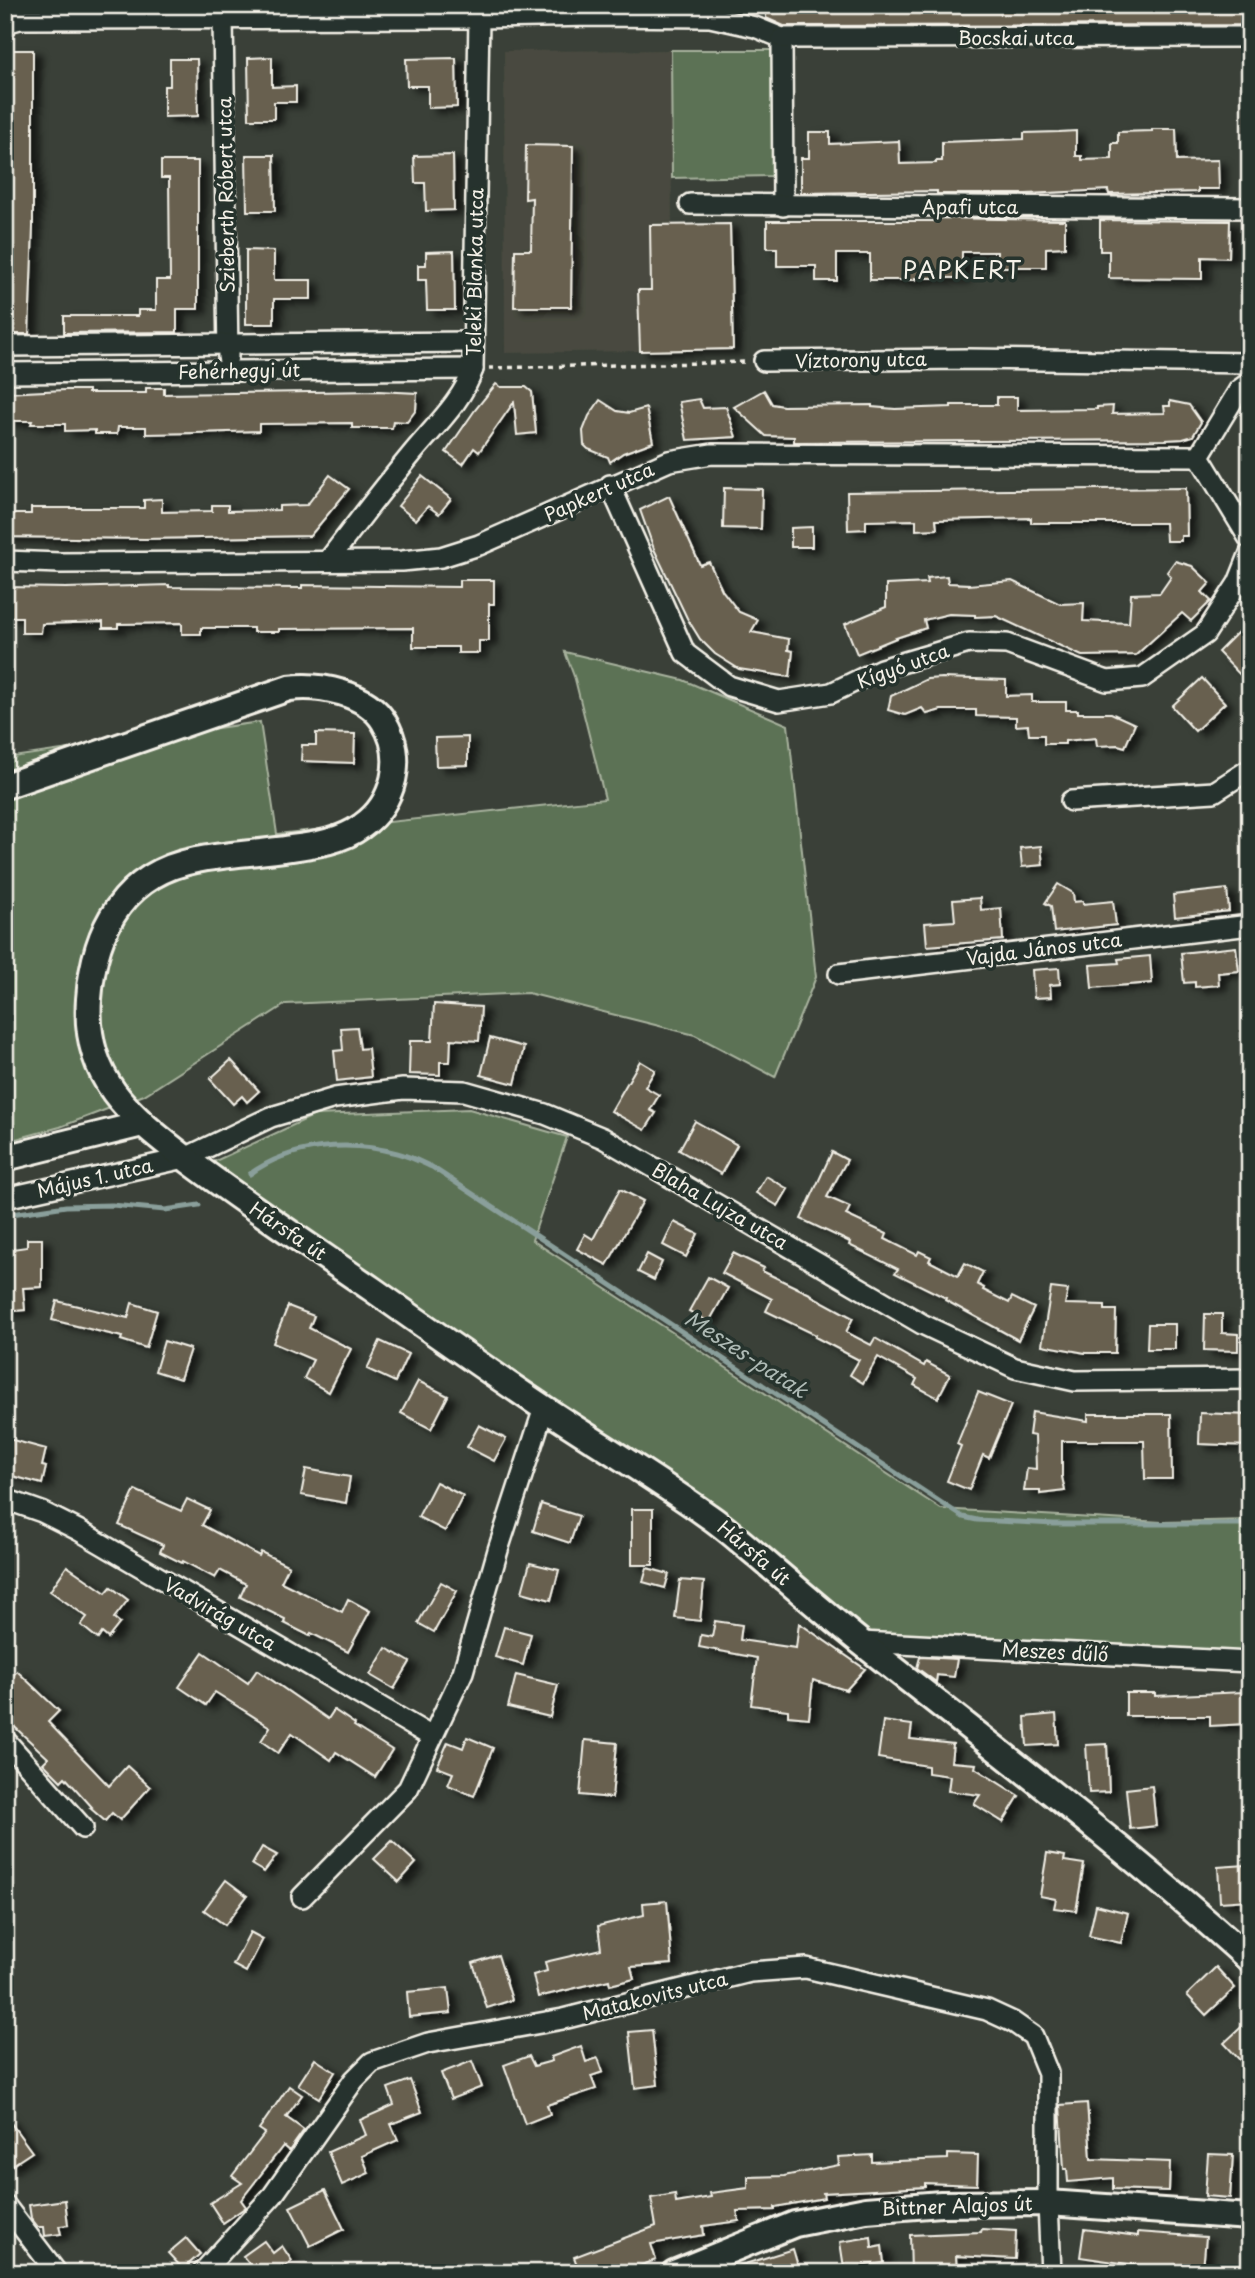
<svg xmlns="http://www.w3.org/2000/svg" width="1255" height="2278" font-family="'Playpen Sans',sans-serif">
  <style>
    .built { fill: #484a3f }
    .green { fill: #5c7255; stroke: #a8b29e; stroke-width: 2 }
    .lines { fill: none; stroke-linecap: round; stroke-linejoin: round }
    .stream { stroke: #8a9f9b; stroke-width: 5 }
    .building { fill: #676050; stroke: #f4f1e8; stroke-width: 2; filter: url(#shadow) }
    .minor-casing { stroke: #f4f1e8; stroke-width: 24 }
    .tertiary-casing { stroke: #f4f1e8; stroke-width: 30 }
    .path { stroke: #f4f1e8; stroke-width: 3.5; stroke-dasharray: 5 5; stroke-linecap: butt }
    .minor { stroke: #26332d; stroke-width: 19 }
    .tertiary { stroke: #26332d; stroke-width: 24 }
    .labels { text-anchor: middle; stroke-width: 7; stroke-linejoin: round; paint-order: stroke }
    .street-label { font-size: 19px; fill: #f4f1e8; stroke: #26332d }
    .water-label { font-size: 21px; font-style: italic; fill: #aebab5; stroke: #26332d }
    .quarter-label { font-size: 23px; letter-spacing: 2px; fill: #f4f1e8; stroke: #26332d }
  </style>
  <defs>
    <filter id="shadow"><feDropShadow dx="8" dy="4.5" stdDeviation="3.5" flood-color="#0009"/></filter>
  </defs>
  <rect width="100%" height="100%" fill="#3a4038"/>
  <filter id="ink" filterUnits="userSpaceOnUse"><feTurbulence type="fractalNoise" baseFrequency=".0143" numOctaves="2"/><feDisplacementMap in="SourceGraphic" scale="14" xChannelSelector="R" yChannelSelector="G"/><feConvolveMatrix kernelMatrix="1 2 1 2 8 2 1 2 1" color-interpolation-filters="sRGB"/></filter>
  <g filter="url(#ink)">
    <polygon class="built" points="671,50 672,225 651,290 638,291 639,351 505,353 504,51"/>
    <g class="green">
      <polygon points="671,50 772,50 772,176 672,178"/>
      <polygon points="565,652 683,680 788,725 816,977 775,1077 695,1035 528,993 286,1004 144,1095 60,1127 5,1142 5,758 260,722 277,834 605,799 575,679"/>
      <polygon points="469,1109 567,1137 532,1240 941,1509 1162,1522 1250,1520 1250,1662 861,1633 213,1162 315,1115"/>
    </g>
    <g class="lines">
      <g class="stream">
        <path d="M250 1174C291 1144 349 1140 397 1153 409 1156 421 1162 432 1167L963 1517 977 1520 1054 1524H1250"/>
        <polyline points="5,1215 66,1206 112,1205 165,1210 199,1205"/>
      </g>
    </g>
    <g class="building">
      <polygon points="766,5 1250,5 1250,25 784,26 766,18"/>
      <polygon points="5,50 33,50 33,227 29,334 5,334"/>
      <polygon points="272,57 272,87 296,86 296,102 274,102 274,119 249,119 248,58"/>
      <polygon points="456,58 457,107 428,108 428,86 407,86 406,59"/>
      <polygon points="170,59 197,59 198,116 164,117 164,86 170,86"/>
      <polygon points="1152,129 1176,129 1177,161 1218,160 1219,189 1198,189 1198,192 1109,194 1108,190 1026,194 937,194 937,191 801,193 801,158 809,158 809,132 830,132 830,144 899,141 900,164 936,163 936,161 942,161 942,142 1024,139 1024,133 1059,132 1076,131 1076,156 1082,156 1082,160 1112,159 1112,143 1118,143 1118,132 1152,131"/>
      <polygon points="526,145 573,146 571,307 514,307 515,250 531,250 532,198 525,199"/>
      <polygon points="246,155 274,155 275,211 247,211"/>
      <polygon points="453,155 454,210 426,211 425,183 415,183 414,156"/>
      <polygon points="161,161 198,161 198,309 177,309 177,332 64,333 64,316 138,316 138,310 156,310 156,280 170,280 169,178 161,178"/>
      <polygon points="937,218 1065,220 1065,247 1046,248 1046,267 997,267 997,252 962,252 962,278 915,278 915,280 870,280 870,254 837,254 837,281 816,281 816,266 777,266 777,248 767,248 767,221 937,221"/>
      <polygon points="1100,220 1230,221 1229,258 1202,257 1202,279 1109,278 1109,251 1100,251"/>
      <polygon points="730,224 733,349 640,351 638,290 651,290 650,225"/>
      <polygon points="246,250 274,251 274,280 311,280 311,299 274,299 274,324 246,324"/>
      <polygon points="454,251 455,310 427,310 426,280 418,280 418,265 426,265 426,252"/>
      <polygon points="496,384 501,387 526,387 532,392 536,433 517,435 514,402 479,452 474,448 463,464 446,452 475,410"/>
      <polygon points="146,388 164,388 164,394 378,391 417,393 416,410 407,422 393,421 392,428 352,428 352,423 259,424 259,431 196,433 146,434 146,427 118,427 117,434 95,434 95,430 65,431 65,424 31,424 32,421 5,421 5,393 65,390 88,390 88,393 146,393"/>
      <polygon points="764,390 772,404 783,406 872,405 872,407 895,409 951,407 951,405 997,405 997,397 1017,397 1017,410 1097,409 1097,407 1113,406 1112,414 1165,413 1164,406 1170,406 1170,401 1189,405 1201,422 1193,436 1183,439 1165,440 794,442 794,437 766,436 734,407"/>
      <polygon points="699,399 703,408 726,407 736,437 687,440 679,402"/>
      <polygon points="600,400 617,411 629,413 646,408 653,442 623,453 610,462 608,457 588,449 584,445 583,431 589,416"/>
      <polygon points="330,475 349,489 310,536 145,539 5,537 5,514 31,514 31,508 144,508 144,500 162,499 162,512 212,511 212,505 228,505 228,511 279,510 279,506 307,505"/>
      <polygon points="422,476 451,499 439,514 428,506 416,520 398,506"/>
      <polygon points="724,488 762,489 761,529 723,528"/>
      <polygon points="1186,488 1187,536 1181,536 1181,541 1166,541 1165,523 1031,523 1031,518 936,520 937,529 916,530 916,520 866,521 866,529 848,530 847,492"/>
      <polygon points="669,496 700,565 709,562 722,590 739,612 758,620 751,632 789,639 788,650 793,651 790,677 739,669 715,654 700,639 687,618 654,549 640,510"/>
      <polygon points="812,527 812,547 791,547 791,528"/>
      <polygon points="1175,561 1192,566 1210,583 1202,592 1211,601 1191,621 1182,613 1136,655 1082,656 996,616 975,617 975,615 949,614 924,620 926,628 896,638 857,654 845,624 886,607 886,585 928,583 927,578 947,576 948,583 969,584 969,585 1012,581 1060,604 1084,603 1083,621 1129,623 1131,594 1160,593 1171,577 1167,572"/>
      <polygon points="459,580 494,580 494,604 489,604 489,641 479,641 479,653 458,653 458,647 413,647 413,628 279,629 279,632 253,632 253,628 201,628 201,634 182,634 182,623 118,624 118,628 103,628 103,622 42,624 41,633 22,633 22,617 5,617 5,587 66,588 169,585 169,587 302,588 302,585 459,587"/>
      <polygon points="1241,629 1250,639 1250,685 1218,652"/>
      <polygon points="942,678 1006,680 1006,696 1032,695 1032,702 1066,702 1066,710 1078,710 1078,713 1111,713 1135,724 1125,747 1118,745 1097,746 1096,738 1065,741 1065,744 1044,744 1044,735 1029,735 1028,725 1016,726 1016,717 976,716 976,710 941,710 927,714 922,708 905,715 888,710 891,696 927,679"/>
      <polygon points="1202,678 1225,703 1195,731 1172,706"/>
      <polygon points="316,733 355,734 354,763 301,761 302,745 316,745"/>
      <polygon points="468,737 468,765 436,766 435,738"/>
      <polygon points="1041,846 1043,865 1022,867 1020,848"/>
      <polygon points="1058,884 1073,893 1074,902 1083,901 1083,904 1113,901 1116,925 1054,932 1051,906 1045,903"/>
      <polygon points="1227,889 1229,911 1175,917 1173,895"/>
      <polygon points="980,898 981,910 1001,908 1003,940 927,946 925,923 955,921 953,900"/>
      <polygon points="1236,947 1239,971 1218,973 1219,985 1195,987 1195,982 1184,983 1181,953"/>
      <polygon points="1150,956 1152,983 1092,988 1090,965 1119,963 1118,959"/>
      <polygon points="1059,968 1060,984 1050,985 1051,997 1034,998 1032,970"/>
      <polygon points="434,1004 481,1007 479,1041 451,1039 450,1062 440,1062 440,1075 409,1074 410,1041 432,1041"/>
      <polygon points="357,1027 360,1049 368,1048 371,1077 337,1081 334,1051 343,1050 341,1028"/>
      <polygon points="490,1038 524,1047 515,1084 481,1075"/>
      <polygon points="231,1060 259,1091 247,1102 242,1096 233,1104 210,1079"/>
      <polygon points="640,1061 655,1070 645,1087 659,1095 650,1110 656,1113 645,1130 611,1111"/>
      <polygon points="695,1121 737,1145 721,1174 679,1150"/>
      <polygon points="832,1152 847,1160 827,1197 850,1207 846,1215 887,1234 885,1239 917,1255 919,1251 931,1257 929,1261 958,1276 965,1263 983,1272 977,1284 984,1288 983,1290 1009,1303 1012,1297 1034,1308 1018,1340 945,1300 946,1298 895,1273 898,1269 849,1245 850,1242 801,1219"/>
      <polygon points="766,1176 788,1189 778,1206 756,1193"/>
      <polygon points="620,1189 643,1201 607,1265 577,1249 585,1234 593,1239"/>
      <polygon points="674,1222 698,1234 686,1257 663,1245"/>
      <polygon points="27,1239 42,1239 42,1287 23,1288 25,1310 5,1312 5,1250 27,1247"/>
      <polygon points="733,1253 764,1268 762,1271 812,1295 812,1296 853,1318 846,1332 871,1345 875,1338 924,1366 926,1362 950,1375 938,1398 914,1385 917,1379 878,1357 863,1383 850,1375 859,1360 815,1337 816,1335 766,1311 772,1299 722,1273"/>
      <polygon points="647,1254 662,1262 654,1280 638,1272"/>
      <polygon points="708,1277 728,1288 709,1322 689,1311"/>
      <polygon points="1051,1288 1068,1290 1065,1304 1105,1305 1105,1310 1116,1310 1115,1353 1085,1353 1042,1345"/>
      <polygon points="57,1301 128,1318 132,1303 157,1311 146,1348 121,1340 122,1337 52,1320"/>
      <polygon points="288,1306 314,1316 309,1328 351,1349 329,1392 304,1378 313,1360 273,1343"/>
      <polygon points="1205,1314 1222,1314 1222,1333 1238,1334 1238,1351 1204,1350"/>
      <polygon points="1148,1324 1175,1324 1175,1349 1147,1349"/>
      <polygon points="164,1341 190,1349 180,1379 155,1371"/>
      <polygon points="380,1341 408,1354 395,1382 367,1369"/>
      <polygon points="418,1381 448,1396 431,1429 401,1413"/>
      <polygon points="978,1392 1011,1405 989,1458 983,1455 969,1490 947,1481 961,1446 957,1444"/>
      <polygon points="1032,1412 1088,1421 1088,1414 1171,1414 1172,1479 1145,1479 1144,1441 1062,1441 1062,1477 1065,1491 1040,1494 1040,1491 1024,1491 1027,1468 1036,1469 1035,1436 1029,1435"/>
      <polygon points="1200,1413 1250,1415 1250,1446 1199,1444"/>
      <polygon points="479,1425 506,1439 494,1461 467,1447"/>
      <polygon points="5,1438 46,1449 42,1466 46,1467 42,1484 5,1474"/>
      <polygon points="306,1469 350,1477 346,1503 301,1495"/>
      <polygon points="436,1482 463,1496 445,1531 418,1517"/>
      <polygon points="135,1490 181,1511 187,1499 210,1510 202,1525 259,1556 261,1552 289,1566 281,1582 342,1612 348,1599 370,1611 348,1652 311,1633 310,1636 284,1623 285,1619 240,1597 246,1584 220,1570 215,1578 183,1561 182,1563 160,1552 163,1545 119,1525"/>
      <polygon points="541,1504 579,1516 570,1543 533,1531"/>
      <rect x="632" y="1509" width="21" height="56"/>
      <polygon points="530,1563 559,1570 551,1600 522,1592"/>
      <polygon points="67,1566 106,1593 111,1587 128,1600 114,1618 120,1623 108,1638 102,1633 98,1639 81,1625 87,1617 50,1591"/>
      <polygon points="647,1568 669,1574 665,1588 643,1582"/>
      <polygon points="680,1580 704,1582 700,1621 675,1618"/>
      <polygon points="441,1582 457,1591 434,1632 418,1623"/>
      <polygon points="715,1621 742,1625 740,1640 796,1648 799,1623 865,1669 846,1690 813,1680 809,1718 788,1716 788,1710 751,1705 757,1658 699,1647 701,1635 712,1637"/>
      <polygon points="504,1627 531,1634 523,1665 495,1657"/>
      <polygon points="386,1648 410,1662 394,1689 370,1675"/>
      <polygon points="203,1652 248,1683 257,1670 328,1719 334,1710 355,1724 354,1726 392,1750 375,1777 336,1752 331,1760 292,1733 278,1753 261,1741 270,1727 215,1692 206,1705 179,1687"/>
      <polygon points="920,1657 957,1659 954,1677 937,1675 936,1682 917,1668"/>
      <polygon points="17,1671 59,1711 48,1722 109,1786 127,1766 150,1787 120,1820 112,1813 105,1821 90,1808 92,1807 65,1777 61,1781 43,1763 48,1758 5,1718 5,1684"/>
      <polygon points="516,1675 558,1685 550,1717 508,1707"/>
      <polygon points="1244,1692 1246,1724 1210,1726 1210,1716 1126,1716 1126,1693 1155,1693 1155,1696"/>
      <polygon points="1056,1714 1058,1744 1027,1746 1025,1717"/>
      <polygon points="883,1721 912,1725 910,1739 953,1744 951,1762 976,1764 975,1768 1019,1796 1003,1822 974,1804 980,1795 948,1791 950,1776 928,1773 928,1766 878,1758"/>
      <polygon points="467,1737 493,1748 474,1796 448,1785 453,1773 437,1767 448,1742 463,1748"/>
      <polygon points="585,1740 617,1743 612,1798 580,1795"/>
      <polygon points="1107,1744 1109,1792 1089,1793 1086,1745"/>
      <polygon points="1152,1786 1156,1826 1130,1829 1126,1789"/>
      <polygon points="392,1841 416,1863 399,1882 374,1859"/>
      <polygon points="262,1847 277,1855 264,1872 252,1865"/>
      <polygon points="1047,1853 1065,1856 1064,1861 1084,1864 1076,1911 1054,1908 1056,1899 1040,1896"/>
      <polygon points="1246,1865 1248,1900 1220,1902 1218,1867"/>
      <polygon points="226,1880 247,1896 225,1925 204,1910"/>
      <polygon points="667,1901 672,1964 631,1967 634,1979 610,1985 609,1980 538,1997 533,1975 547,1971 545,1962 601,1949 598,1926 644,1915 643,1903"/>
      <polygon points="1096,1905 1128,1913 1121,1943 1089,1936"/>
      <polygon points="250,1932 263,1939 246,1972 233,1965"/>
      <polygon points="498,1955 512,2000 487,2008 473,1963"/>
      <polygon points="1216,1967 1235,1988 1206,2015 1187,1995"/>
      <polygon points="448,1988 451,2013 409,2017 407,1992"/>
      <polygon points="1250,2019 1250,2071 1224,2043"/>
      <polygon points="652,2030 658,2085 635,2088 629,2032"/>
      <polygon points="581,2046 586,2062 598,2058 603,2072 591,2076 596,2089 547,2105 550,2114 525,2124 504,2065 529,2056 534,2066 552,2061 551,2057"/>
      <polygon points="315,2059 335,2072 319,2098 298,2085"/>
      <polygon points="472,2061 482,2087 451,2099 441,2073"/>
      <polygon points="410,2080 422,2112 391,2124 398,2140 362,2156 369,2173 342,2185 328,2152 366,2135 360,2120 394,2105 388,2088"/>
      <polygon points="289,2086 302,2095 286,2117 304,2130 289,2151 283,2146 241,2200 246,2207 223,2223 210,2203 242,2183 232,2176 265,2133 259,2129"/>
      <polygon points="1087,2103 1091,2159 1170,2162 1169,2191 1113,2189 1113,2178 1068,2182 1067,2169 1064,2169 1060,2105"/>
      <polygon points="5,2115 32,2152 5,2170"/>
      <polygon points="948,2154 978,2155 977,2185 925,2183 925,2187 823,2193 824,2198 775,2207 775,2210 737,2211 739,2221 703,2226 704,2235 651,2244 656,2260 620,2273 580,2273 574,2257 656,2226 651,2198 675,2194 676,2203 711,2197 710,2193 748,2188 748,2177 784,2176 839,2165 838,2157 872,2155 872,2162 948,2159"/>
      <polygon points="1208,2154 1233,2155 1230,2198 1205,2196"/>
      <polygon points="325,2190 344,2229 310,2246 290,2207"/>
      <polygon points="65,2200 68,2225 59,2226 61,2234 45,2236 44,2227 38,2227 31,2218 29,2205"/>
      <polygon points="982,2229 1016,2231 1015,2259 956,2256 957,2273 911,2273 910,2235 981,2232"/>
      <polygon points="1084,2229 1138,2236 1138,2232 1206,2237 1203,2269 1135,2265 1080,2257"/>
      <polygon points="871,2237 872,2248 882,2246 884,2263 844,2268 840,2242"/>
      <polygon points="186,2238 200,2254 183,2269 168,2253"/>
      <polygon points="264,2241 273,2253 282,2246 292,2261 276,2273 256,2273 243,2256"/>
      <polygon points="793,2249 800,2273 729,2273 729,2269"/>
    </g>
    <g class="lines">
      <g class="minor-casing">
        <g id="minor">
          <polyline points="223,19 228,357"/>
          <polyline points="5,23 20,19 479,18 594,16 710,17 755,27 782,38 783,206"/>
          <polyline points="782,38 1250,37"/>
          <polyline points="690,204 1250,208"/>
          <polyline points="5,346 473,342"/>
          <polyline points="764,361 967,359 1250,363"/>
          <polyline points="5,373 473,369"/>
          <polyline points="1250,382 1239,390 1199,456 1250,540"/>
          <polyline points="610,485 685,653 729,686 779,701 831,693 881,669 969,643 1007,644 1107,681 1142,678 1205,634 1238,583 1250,553"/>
          <polyline points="5,561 60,563 402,561 441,557 479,545 669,461 712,454 1199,456"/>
          <path d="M328 561C355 525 382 490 411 455 432 429 463 401 473 369L479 18"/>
          <polyline points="1071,801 1214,792 1250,769"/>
          <polyline points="839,974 1250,925"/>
          <polyline points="5,1198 185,1158 271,1117 335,1098 403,1089 464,1091 545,1114 603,1138 922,1324 1015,1368 1075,1381 1250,1379"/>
          <polyline points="5,1499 42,1512 78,1530 432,1737"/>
          <polyline points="861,1642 1250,1662"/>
          <polyline points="5,1740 83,1828"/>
          <polyline points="302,1897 408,1789 463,1672 498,1550 544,1408"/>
          <polyline points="5,2205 57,2273"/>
          <polyline points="202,2273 273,2195 354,2080 372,2062 428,2043 563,2019 750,1972 806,1968 987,2010 1013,2022 1033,2036 1048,2073 1048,2203 1051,2273"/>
        </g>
      </g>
      <g class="tertiary-casing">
        <g id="tertiary">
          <path d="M5 786 289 688C320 684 367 693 384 722 406 757 394 804 362 826 342 841 315 845 291 848 260 853 227 854 196 860 124 874 94 929 89 999 83 1080 131 1116 189 1161 249 1206 311 1247 372 1289 430 1330 488 1371 547 1410 600 1445 655 1478 707 1515 725 1527 741 1542 757 1555 792 1585 827 1615 863 1644 993 1747 1126 1848 1250 1960"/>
          <polyline points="5,1158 142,1124"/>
          <polyline points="674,2273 795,2224 866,2210 941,2204 1048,2203 1250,2217"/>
        </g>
      </g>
      <polyline class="path" points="489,368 748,362"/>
      <use href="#minor" class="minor"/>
      <use href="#tertiary" class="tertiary"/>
    </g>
  </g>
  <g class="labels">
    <g class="street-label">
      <text x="1016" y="45">Bocskai utca</text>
      <text transform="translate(226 195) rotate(-91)" y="7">Szieberth Róbert utca</text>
      <text x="970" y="214">Apafi utca</text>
      <text transform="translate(475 272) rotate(-89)" y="7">Teleki Blanka utca</text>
      <text transform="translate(861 360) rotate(-1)" y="7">Víztorony utca</text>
      <text transform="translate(239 371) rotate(-1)" y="7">Fehérhegyi út</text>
      <text transform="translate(599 492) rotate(-24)" y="7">Papkert utca</text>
      <text transform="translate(903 666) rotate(-20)" y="7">Kígyó utca</text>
      <text transform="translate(1044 949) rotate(-7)" y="7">Vajda János utca</text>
      <text transform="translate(95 1178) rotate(-13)" y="7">Május 1. utca</text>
      <text transform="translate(720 1206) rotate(30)" y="7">Blaha Lujza utca</text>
      <text transform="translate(288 1231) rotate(34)" y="7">Hársfa út</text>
      <text transform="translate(754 1553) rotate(40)" y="7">Hársfa út</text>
      <text transform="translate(220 1614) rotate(30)" y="7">Vadvirág utca</text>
      <text transform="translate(1055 1652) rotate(3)" y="7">Meszes dűlő</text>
      <text transform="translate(655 1996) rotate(-14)" y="7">Matakovits utca</text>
      <text transform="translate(957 2206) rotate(-2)" y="7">Bittner Alajos út</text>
    </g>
    <g class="water-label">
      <text transform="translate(746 1355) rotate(33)" y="7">Meszes-patak</text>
    </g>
    <g class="quarter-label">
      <text x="963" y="279">PAPKERT</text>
    </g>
  </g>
  <rect width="1255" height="2278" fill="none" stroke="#26332d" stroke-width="28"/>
  <rect x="14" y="14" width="1227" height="2250" fill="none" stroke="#f4f1e8" stroke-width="2.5" filter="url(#ink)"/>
</svg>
